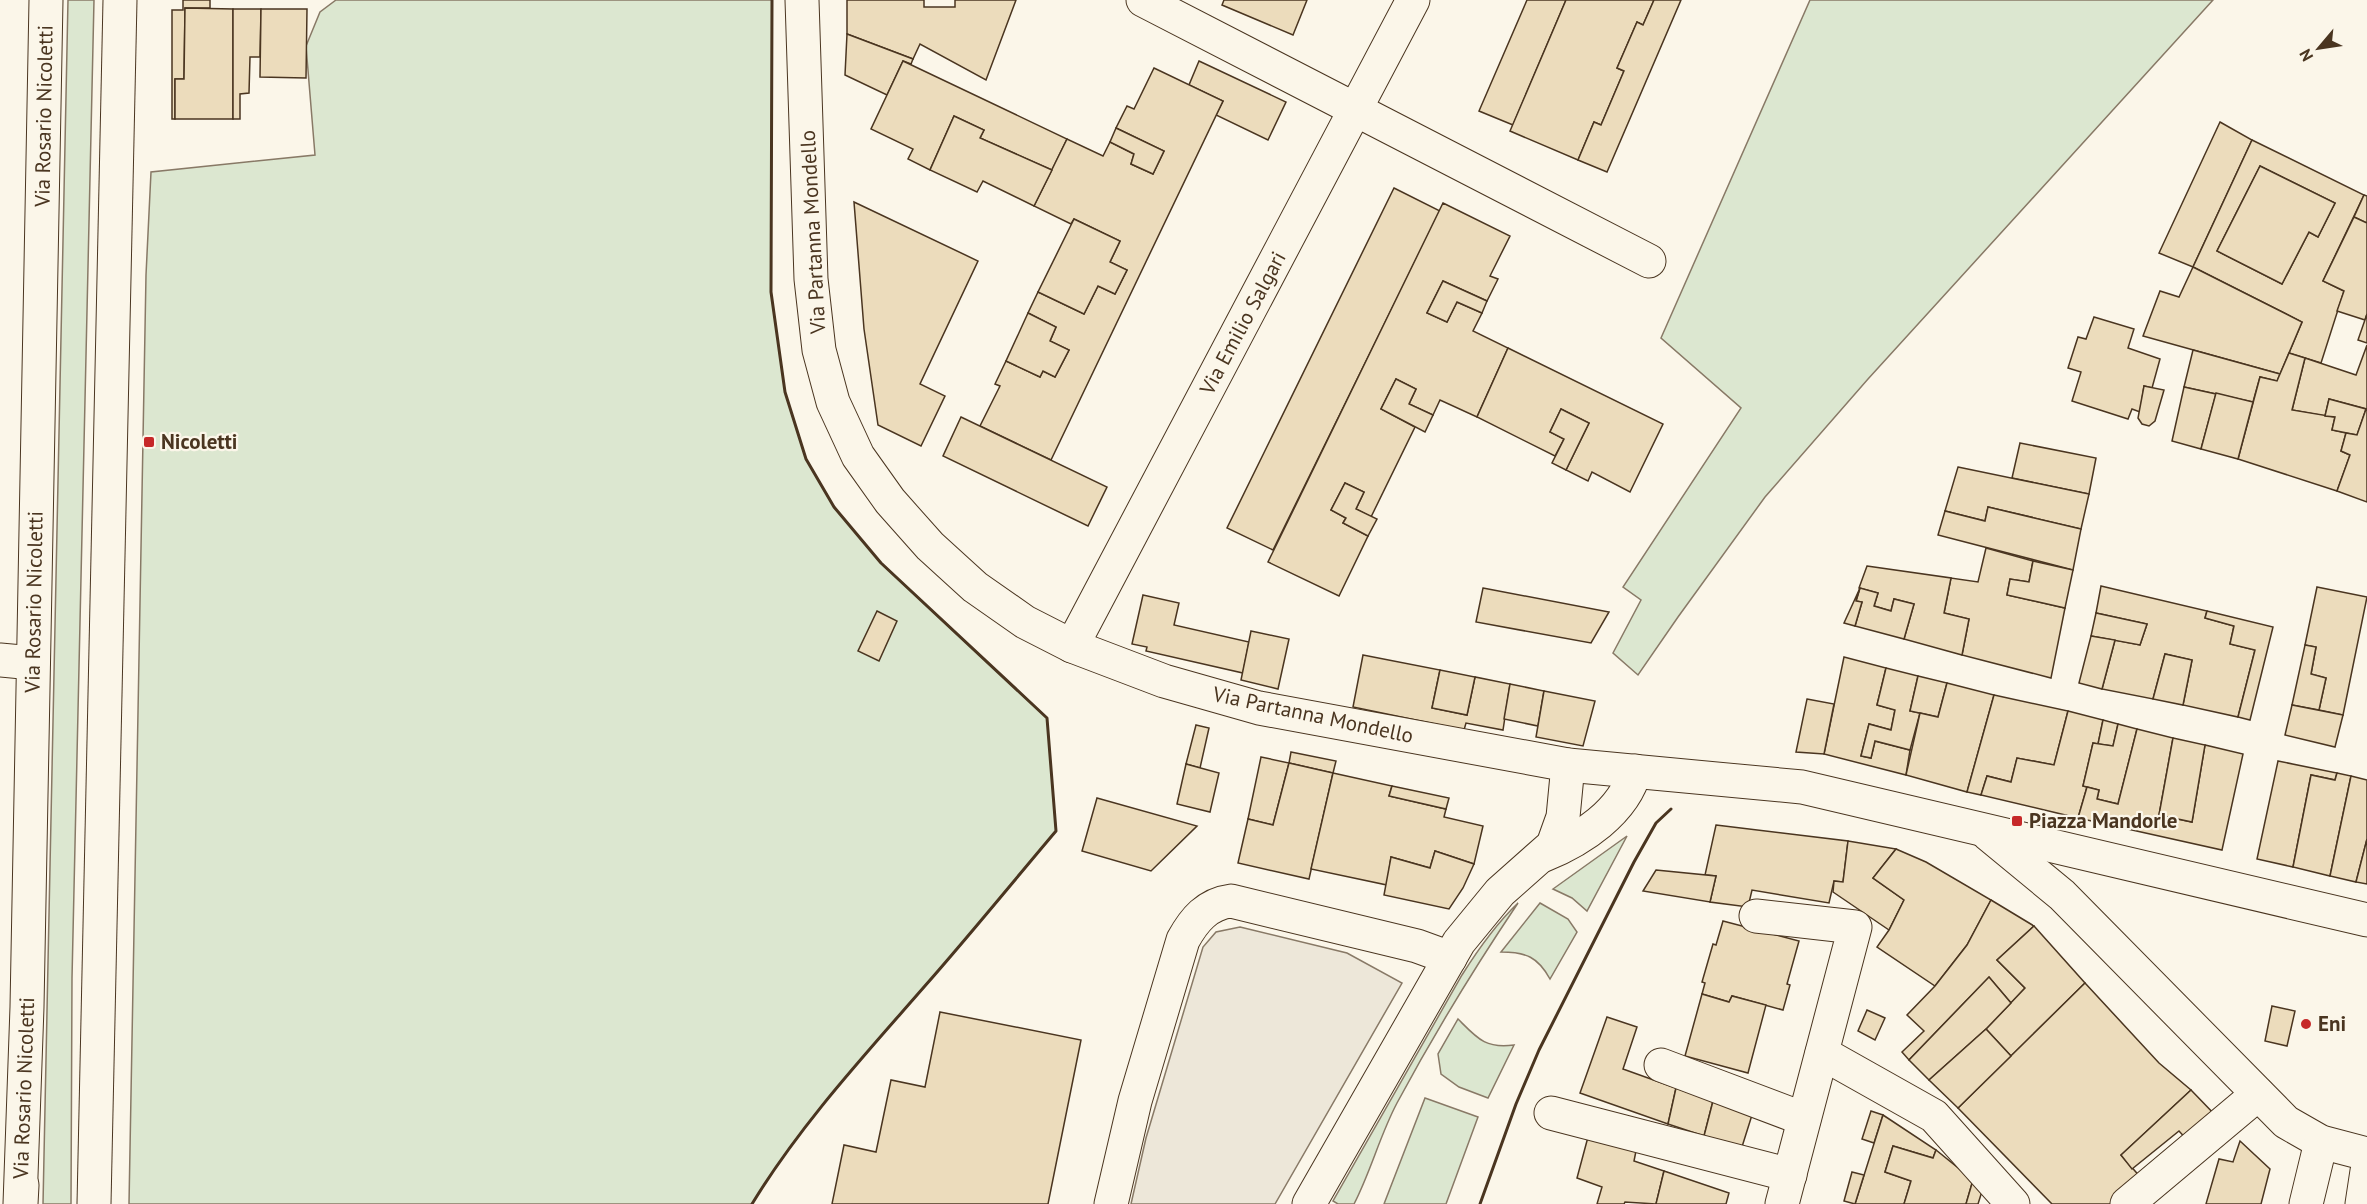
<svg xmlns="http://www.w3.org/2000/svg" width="2367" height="1204" font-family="'PT Sans',sans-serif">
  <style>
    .green { fill: #dce7d0; stroke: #887966; stroke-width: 1.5 }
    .parking { fill: #ede7d9; stroke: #887966; stroke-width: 1.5 }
    .building { fill: #ecdcbc; stroke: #4a3520; stroke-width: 1.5; fill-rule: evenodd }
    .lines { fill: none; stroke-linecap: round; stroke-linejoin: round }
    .minor-casing { stroke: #4a3520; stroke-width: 35 }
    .tertiary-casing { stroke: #4a3520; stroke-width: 35 }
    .secondary-casing { stroke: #4a3520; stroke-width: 35 }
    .motorway-casing { stroke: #4a3520; stroke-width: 35 }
    .minor { stroke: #fbf6e9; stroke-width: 33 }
    .tertiary { stroke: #fbf6e9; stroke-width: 33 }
    .secondary { stroke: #fbf6e9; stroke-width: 33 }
    .motorway { stroke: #fbf6e9; stroke-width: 33 }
    .wall { stroke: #4a3520; stroke-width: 3 }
    .poi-dot { fill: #c62828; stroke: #fbf6e9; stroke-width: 2 }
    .labels { text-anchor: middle; stroke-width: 4.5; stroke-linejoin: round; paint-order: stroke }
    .street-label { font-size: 21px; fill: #4a3520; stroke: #fbf6e9 }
    .poi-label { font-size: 21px; font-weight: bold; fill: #4a3520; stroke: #fbf6e9; text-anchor: start }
  </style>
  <rect width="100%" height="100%" fill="#fbf6e9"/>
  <g class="green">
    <polygon points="68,0 94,0 72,978 71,1204 43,1204"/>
    <path d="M336 0H772L771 292 785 392 806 459 834 507 881 563 1047 718 1056 831C1012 883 969 936 924 987 863 1057 800 1125 752 1204H129L146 275 151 172 315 155 306 46 320 12Z"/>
    <polygon points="1810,0 2213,0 1868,379 1765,497 1678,617 1638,675 1613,653 1641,600 1623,587 1741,408 1661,338"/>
    <polygon points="1627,836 1587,911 1572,898 1553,889"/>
    <path d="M1518 903C1475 967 1434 1034 1397 1103 1380 1135 1371 1171 1354 1204H1338L1333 1201 1462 975C1479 948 1496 924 1518 903Z"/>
    <path d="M1540 903 1568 919 1577 932 1550 979C1538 957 1526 952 1501 952Z"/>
    <path d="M1458 1019C1477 1038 1485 1049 1514 1045L1488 1098 1459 1087 1441 1074 1438 1054Z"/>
    <polygon points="1425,1098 1478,1117 1446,1204 1384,1204"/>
  </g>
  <polygon class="parking" points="1240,927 1347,953 1402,983 1275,1204 1131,1204 1146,1138 1203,947 1216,932"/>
  <g class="building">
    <polygon points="183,0 210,0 210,8 185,8 184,79 175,79 175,119 172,119 172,10 183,10"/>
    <polygon points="847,0 924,0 924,7 955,7 955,0 1016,0 986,80 920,44 913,59 847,34"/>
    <polygon points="1224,0 1307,0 1293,35 1222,5"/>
    <polygon points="1527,0 1566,0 1513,125 1479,111"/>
    <polygon points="1566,0 1654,0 1643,25 1637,22 1617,68 1624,71 1601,125 1594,122 1578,160 1510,131"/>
    <polygon points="1654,0 1681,0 1607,172 1578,160 1594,122 1601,125 1624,71 1617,68 1637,22 1643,25"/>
    <polygon points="185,8 233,9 233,119 175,119 175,79 184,79"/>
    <polygon points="233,9 261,9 260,57 250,57 249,93 240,94 240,119 233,119"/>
    <polygon points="261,9 307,9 306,78 260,77"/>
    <polygon points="847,34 913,59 911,64 903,61 887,95 845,75"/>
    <polygon points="903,61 1067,139 1052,170 980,138 984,130 954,116 930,170 908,159 913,149 871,129"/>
    <polygon points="1199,61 1286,102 1268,140 1216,115 1223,101 1189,85"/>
    <polygon points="1154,68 1223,101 1051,460 980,426 1000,386 995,384 1006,361 1040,377 1043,371 1055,377 1069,350 1050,341 1056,327 1028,313 1038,292 1084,314 1098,286 1115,294 1127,270 1110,262 1120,241 1074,219 1071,224 1034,206 1067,139 1103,156 1110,142 1134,154 1131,164 1153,174 1164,151 1116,128 1127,106 1134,109"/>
    <polygon points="954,116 984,130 980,138 1052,170 1034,206 983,181 977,192 930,170"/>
    <polygon points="2220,122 2252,140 2193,267 2159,253"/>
    <polygon points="1116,128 1164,151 1153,174 1131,164 1134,154 1110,142"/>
    <path d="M2252 140 2364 195 2323 281 2344 291 2321 363 2289 353 2302 322 2193 267ZM2260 166 2335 203 2318 237 2309 232 2282 284 2217 251Z"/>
    <polygon points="2260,166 2335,203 2318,237 2309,232 2282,284 2217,251"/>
    <polygon points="1394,188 1440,211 1273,550 1227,528"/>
    <polygon points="2364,195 2367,196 2367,223 2354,217"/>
    <polygon points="854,202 978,261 920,384 945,396 921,446 878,425 864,329"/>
    <polygon points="1443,203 1510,236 1490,276 1498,279 1487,301 1443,281 1427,313 1447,322 1457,302 1482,313 1473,331 1508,348 1477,417 1440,400 1433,415 1409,404 1416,389 1396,379 1381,409 1415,427 1371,517 1356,509 1364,492 1345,483 1331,510 1346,518 1343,523 1368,536 1339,596 1268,562"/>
    <polygon points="2354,217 2367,223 2367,314 2365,320 2337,311 2344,291 2323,281"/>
    <polygon points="1074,219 1120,241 1110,262 1127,270 1115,294 1098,286 1084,314 1038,292"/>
    <polygon points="2193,267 2302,322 2280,374 2143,336 2160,291 2179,297"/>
    <polygon points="1443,281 1487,301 1482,313 1457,302 1447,322 1427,313"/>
    <polygon points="1028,313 1056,327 1050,341 1069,350 1055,377 1043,371 1040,377 1006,361"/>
    <polygon points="2367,314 2367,343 2358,340"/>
    <polygon points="2094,317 2134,329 2128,348 2160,359 2152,388 2144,386 2140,412 2132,409 2128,419 2072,401 2081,372 2068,368 2078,337 2086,339"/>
    <polygon points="2367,345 2367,409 2329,399 2325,416 2292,410 2305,358 2356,375"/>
    <polygon points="1508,348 1663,424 1630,492 1592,472 1588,481 1566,470 1589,423 1561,409 1550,432 1564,439 1555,456 1477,417"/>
    <polygon points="2193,350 2280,374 2277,381 2260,377 2253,402 2184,387"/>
    <polygon points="2289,353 2305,358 2292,410 2335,417 2332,430 2346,433 2341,451 2350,455 2337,491 2238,459 2260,377 2277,381"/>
    <polygon points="1396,379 1416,389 1409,404 1433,415 1425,432 1381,409"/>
    <polygon points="2144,386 2164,390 2155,421 2149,426 2142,424 2138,418"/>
    <polygon points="2184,387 2216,394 2201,449 2172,441"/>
    <polygon points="2216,393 2253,402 2238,459 2201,449"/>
    <polygon points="2329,399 2366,409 2357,435 2332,430 2335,417 2325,416"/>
    <polygon points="1561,409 1589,423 1566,470 1552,463 1564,439 1550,432"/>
    <polygon points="2366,409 2367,409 2367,502 2337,491 2350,455 2341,451 2346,433 2357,435"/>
    <polygon points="961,417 1107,487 1088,526 943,456"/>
    <polygon points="2020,443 2096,458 2089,494 2012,478"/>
    <polygon points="1958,467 2089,494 2081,529 1988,507 1985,521 1945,511"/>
    <polygon points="1345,483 1364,492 1356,509 1377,519 1368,536 1343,523 1346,518 1331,510"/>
    <polygon points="1988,507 2081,529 2073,570 1938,535 1945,511 1985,521"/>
    <polygon points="1986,548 2033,561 2029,582 2010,579 2007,595 2065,608 2051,678 1962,655 1969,619 1944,613 1951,578 1978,582"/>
    <polygon points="2033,561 2073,570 2065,608 2007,595 2010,579 2029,582"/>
    <polygon points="1867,566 1951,578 1944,613 1969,619 1962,655 1904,639 1914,604 1894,599 1891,611 1874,606 1878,593 1859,588"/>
    <polygon points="2101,586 2207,611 2205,618 2234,626 2230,644 2255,650 2238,717 2183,705 2192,660 2165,654 2153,699 2102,689 2115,640 2140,645 2147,624 2096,613"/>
    <polygon points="2317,587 2367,597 2343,715 2319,710 2326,678 2311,674 2316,647 2305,645"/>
    <polygon points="1483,588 1609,612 1591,643 1476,622"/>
    <polygon points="1860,588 1878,593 1874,606 1891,611 1894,599 1914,604 1904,639 1855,626 1862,602 1856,601"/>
    <polygon points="1860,588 1856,601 1862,602 1855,626 1844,623"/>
    <polygon points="1143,595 1179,603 1174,625 1249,642 1243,673 1146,651 1147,647 1132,644"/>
    <polygon points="877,611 897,621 879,661 858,651"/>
    <polygon points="2207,611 2273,627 2250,720 2238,717 2255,650 2230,644 2234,626 2205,618"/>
    <polygon points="2096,613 2147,624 2140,645 2091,636"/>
    <polygon points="1251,631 1289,639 1278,689 1241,680"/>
    <polygon points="2091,636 2115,640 2102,689 2079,683"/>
    <polygon points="2305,645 2316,647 2311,674 2326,678 2319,710 2292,705"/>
    <polygon points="2165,654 2192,660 2183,705 2153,699"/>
    <polygon points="1363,655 1440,670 1432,708 1467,715 1475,677 1510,684 1503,730 1466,723 1464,730 1353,707"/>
    <polygon points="1844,657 1886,668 1877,705 1895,710 1891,730 1869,724 1861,756 1871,758 1875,741 1910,750 1906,775 1824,754"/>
    <polygon points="1886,668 1918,676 1910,711 1920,713 1910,750 1875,741 1871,758 1861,756 1869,724 1891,730 1895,710 1877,705"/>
    <polygon points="1440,670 1475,677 1467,715 1432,708"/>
    <polygon points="1918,676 1947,683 1938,717 1910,711"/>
    <polygon points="1947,683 1994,695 1967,792 1906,775 1920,713 1938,717"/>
    <polygon points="1510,684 1544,691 1538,726 1504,719"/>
    <polygon points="1544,691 1595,701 1583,746 1536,737"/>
    <polygon points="1994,695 2068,711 2054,765 2017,758 2011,782 1987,776 1981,795 1967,792"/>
    <polygon points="1807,699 1834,704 1824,754 1796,752"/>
    <polygon points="2292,705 2343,715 2335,747 2285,735"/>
    <polygon points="2068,711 2103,720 2098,744 2093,743 2083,786 2087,787 2078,818 1981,795 1987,776 2011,782 2017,758 2054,765"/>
    <polygon points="2103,720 2118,724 2113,746 2098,744"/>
    <polygon points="2118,724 2137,729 2118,804 2097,799 2099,790 2083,786 2093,743 2113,746"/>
    <polygon points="1196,725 1209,728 1200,768 1186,764"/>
    <polygon points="2137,729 2173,738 2159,815 2192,822 2205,745 2243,754 2222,850 2078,818 2087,787 2099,790 2097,799 2118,804"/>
    <polygon points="2173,738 2205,745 2192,822 2159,815"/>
    <polygon points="1291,752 1336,761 1333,773 1289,763"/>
    <polygon points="1261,757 1289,763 1273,825 1248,819"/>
    <polygon points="2278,761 2337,773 2335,780 2311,775 2293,867 2257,859"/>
    <polygon points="1289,763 1333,773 1309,879 1238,863 1248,819 1273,825"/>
    <polygon points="1186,764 1219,773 1210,812 1177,804"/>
    <polygon points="1333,773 1392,786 1389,796 1446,809 1444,817 1483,826 1474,864 1435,851 1430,868 1391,857 1387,885 1311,869"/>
    <polygon points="2337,773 2351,776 2330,876 2293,867 2311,775 2335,780"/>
    <polygon points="2351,776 2367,780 2367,839 2356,882 2330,876"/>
    <polygon points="1392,786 1449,798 1446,809 1389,796"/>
    <polygon points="1097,798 1197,826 1151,871 1082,851"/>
    <polygon points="1716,825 1848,841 1843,882 1834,881 1829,903 1752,890 1748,907 1710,902 1716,876 1705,875"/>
    <polygon points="2367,839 2367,884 2356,882"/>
    <polygon points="1848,841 1896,849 1873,878 1904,900 1889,930 1833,892 1834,881 1843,882"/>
    <polygon points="1896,849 1926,862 1991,900 1967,945 1935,986 1877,947 1889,930 1904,900 1873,878"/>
    <polygon points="1435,851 1474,864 1463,888 1449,909 1384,895 1391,857 1430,868"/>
    <polygon points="1656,870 1716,876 1710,902 1643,891"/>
    <polygon points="1991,900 2034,926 1997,960 2025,988 2011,1003 1989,977 1909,1060 1902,1052 1924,1031 1907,1015 1935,986 1967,945"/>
    <polygon points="1723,921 1799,941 1787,984 1790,985 1783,1010 1732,996 1729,1002 1702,994 1705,983 1702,982 1713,944 1716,945"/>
    <polygon points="2034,926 2085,983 2011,1056 1986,1029 2025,988 1997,960"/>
    <polygon points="1989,977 2011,1003 1986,1029 1929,1080 1909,1060"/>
    <polygon points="2085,983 2159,1063 2191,1090 2121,1155 2142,1179 2114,1204 2052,1204 1958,1108"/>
    <polygon points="1702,994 1729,1002 1732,996 1766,1005 1748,1073 1685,1056"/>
    <polygon points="2272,1006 2295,1011 2287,1046 2265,1041"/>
    <polygon points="1867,1010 1885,1018 1875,1040 1858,1031"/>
    <polygon points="940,1012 1081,1040 1048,1204 832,1204 844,1145 876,1152 891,1080 925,1087"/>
    <polygon points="1607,1017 1637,1027 1623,1069 1676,1088 1668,1124 1580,1093"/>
    <polygon points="1986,1029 2011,1056 1958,1108 1929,1080"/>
    <polygon points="1676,1088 1713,1101 1704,1136 1668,1124"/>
    <polygon points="2191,1090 2218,1118 2189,1142 2179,1131 2132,1169 2121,1155"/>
    <polygon points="1713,1101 1752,1115 1741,1150 1704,1136"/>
    <polygon points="1871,1111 1883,1115 1874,1143 1862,1139"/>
    <polygon points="1883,1115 1936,1150 1933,1158 1893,1146 1885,1172 1911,1181 1904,1204 1855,1204"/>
    <polygon points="1588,1137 1636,1151 1634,1161 1664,1171 1656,1204 1625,1202 1624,1204 1597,1204 1602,1187 1577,1178"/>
    <polygon points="2240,1141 2270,1169 2261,1204 2206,1204 2219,1159 2233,1162"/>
    <polygon points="1893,1146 1933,1158 1936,1150 1973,1180 1966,1204 1904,1204 1911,1181 1885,1172"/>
    <polygon points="1664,1171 1729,1193 1726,1204 1656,1204"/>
    <polygon points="1852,1172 1864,1175 1855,1204 1844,1201"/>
    <polygon points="1973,1180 1983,1188 1978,1204 1966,1204"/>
  </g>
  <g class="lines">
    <g class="minor-casing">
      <g id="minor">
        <polyline points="802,0 811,279 819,350 833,402 858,456 890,501 930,546 975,587 1025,622 1072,646 1164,681 1259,708 1568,765 1802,787 2367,920"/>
        <polyline points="1143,0 1649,261"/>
        <polyline points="1072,646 1413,0"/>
        <polyline points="0,660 33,663"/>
        <polyline points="1988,834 2062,895 2286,1122 2321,1142 2367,1154"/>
        <path d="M1544 855C1581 840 1624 812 1635 771"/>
        <polyline points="1756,916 1855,927 1782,1204"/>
        <polyline points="1822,1053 1934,1116 2013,1204"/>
        <polyline points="1661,1065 1804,1119"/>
        <polyline points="1551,1113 1790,1175"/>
        <path d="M1111 1204 1135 1101 1183 940C1194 920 1207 904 1231 901L1417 946 1450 958"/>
        <polyline points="1309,1204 1459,942 1500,892 1553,845 1563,817 1568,765"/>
        <polyline points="2127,1204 2258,1094"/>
        <polyline points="2306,1204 2321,1142"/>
      </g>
    </g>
    <g class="tertiary-casing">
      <polyline id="tertiary" points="2362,1204 2367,1171"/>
    </g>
    <g class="secondary-casing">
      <g id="secondary">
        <polyline points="20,1204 27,1007 46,0"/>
        <polyline points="94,1204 120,0"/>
      </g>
    </g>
    <g class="motorway-casing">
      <polyline id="motorway" points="21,1204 22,1185"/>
    </g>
    <use href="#minor" class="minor"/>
    <use href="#tertiary" class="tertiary"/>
    <use href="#secondary" class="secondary"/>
    <use href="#motorway" class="motorway"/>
    <g class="wall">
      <path d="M752 1204C800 1125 863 1057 924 987 969 936 1012 883 1056 831L1047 718 881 563 834 507 806 459 785 392 771 292 772 0"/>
      <polyline points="1480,1204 1516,1104 1539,1050 1634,862 1656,823 1671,809"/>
    </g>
  </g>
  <g class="poi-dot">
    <rect x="143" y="436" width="12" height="12" rx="3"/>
    <rect x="2011" y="815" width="12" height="12" rx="3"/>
    <circle cx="2306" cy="1024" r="6"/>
  </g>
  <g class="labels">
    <g class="street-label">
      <text transform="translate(44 116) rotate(-89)" y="7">Via Rosario Nicoletti</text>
      <text transform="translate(813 232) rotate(-93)" y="7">Via Partanna Mondello</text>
      <text transform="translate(1243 323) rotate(-62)" y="7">Via Emilio Salgari</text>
      <text transform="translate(34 602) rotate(-89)" y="7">Via Rosario Nicoletti</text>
      <text transform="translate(1313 715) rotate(12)" y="7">Via Partanna Mondello</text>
      <text transform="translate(24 1088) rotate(-88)" y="7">Via Rosario Nicoletti</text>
    </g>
    <g class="poi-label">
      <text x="161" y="449">Nicoletti</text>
      <text x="2029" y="828">Piazza Mandorle</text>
      <text x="2318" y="1031">Eni</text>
    </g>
  </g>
  <g transform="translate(2319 48) rotate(241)" stroke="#fbf6e9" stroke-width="4.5" paint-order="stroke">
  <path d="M0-4.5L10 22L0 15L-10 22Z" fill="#4a3520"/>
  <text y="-9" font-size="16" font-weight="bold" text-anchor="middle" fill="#4a3520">N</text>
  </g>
</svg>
